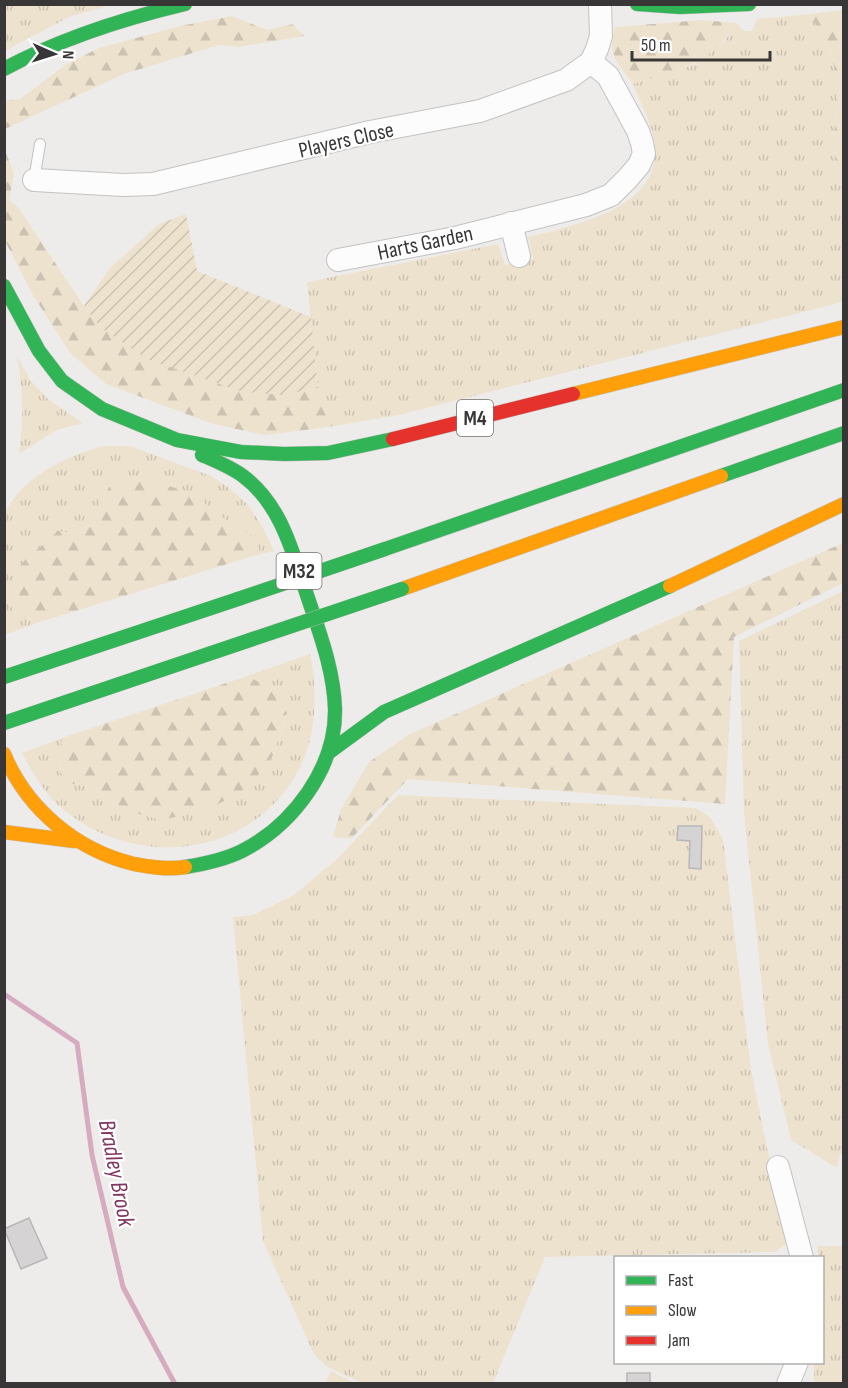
<svg xmlns="http://www.w3.org/2000/svg" width="848" height="1388" font-family="'Sofia Sans Condensed',sans-serif">
  <style>
    .grass { fill: url(#grass-tufts) }
    .forest { fill: url(#forest-firs) }
    .garden { fill: url(#garden-furrows) }
    .lines { fill: none; stroke-linecap: round; stroke-linejoin: round }
    .stream { stroke: #d6aabf; stroke-width: 5 }
    .building { fill: #d5d3d3; stroke: #b8b6b6; stroke-width: 1.5 }
    .lane-casing { stroke: #c3c2c1; stroke-width: 12 }
    .street-casing { stroke: #c3c2c1; stroke-width: 24 }
    .fast-casing { stroke: #c3c2c1; stroke-width: 15 }
    .slow-casing { stroke: #c3c2c1; stroke-width: 15 }
    .jam-casing { stroke: #c3c2c1; stroke-width: 15 }
    .lane { stroke: #fcfcfc; stroke-width: 10 }
    .street { stroke: #fcfcfc; stroke-width: 22 }
    .fast { stroke: #30b455; stroke-width: 14 }
    .slow { stroke: #ff9f0a; stroke-width: 14 }
    .jam { stroke: #e5322d; stroke-width: 14 }
    .fast-bridge-casing { stroke: #c5bfbb; stroke-width: 15; stroke-linecap: butt }
    .fast-bridge { stroke: #30b455; stroke-width: 14 }
    .labels { text-anchor: middle; stroke-width: 4.5; stroke-linejoin: round; paint-order: stroke }
    .shield { fill: #fff; stroke: #747272; stroke-width: 1.5 }
    .shield-label { font-size: 21px; font-weight: bold; fill: #383636 }
    .street-label { font-size: 22px; fill: #383636; stroke: #fff }
    .water-label { font-size: 24px; font-style: italic; fill: #823762; stroke: #fff }
  </style>
  <defs>
    <pattern id="grass-tufts" width="24" height="20" patternUnits="userSpaceOnUse" patternTransform="scale(1.5)"><rect width="24" height="20" fill="#ede2ce"/><path d="M3 7l-1-3M5 7V3M7 7l1-3M15 17l-1-3M17 17v-4M19 17l1-3" fill="none" stroke="#ccc2b2"/></pattern>
    <pattern id="forest-firs" width="22" height="20" patternUnits="userSpaceOnUse" patternTransform="scale(1.5)"><rect width="22" height="20" fill="#ede2ce"/><path d="M5 1l3.5 6h-7zM16 11l3.5 6h-7z" fill="#ccc2b2"/></pattern>
    <pattern id="garden-furrows" width="10" height="10" patternUnits="userSpaceOnUse" patternTransform="scale(1.5)"><rect width="10" height="10" fill="#ede2ce"/><path d="M-1 1l2-2M0 10L10 0M9 11l2-2" fill="none" stroke="#ccc2b2"/></pattern>
  </defs>
  <rect width="100%" height="100%" fill="#eeeceb"/>
  <g class="grass">
    <polygon points="4,5 5,4 111,5 69,17 5,51"/>
    <path d="M809 14 826 40 834 66 837 92 834 138 836 172 843 180V302L399 415 329 427 318 388 307 282 498 244 505 265 533 259 528 237C574 225 661 209 655 145 654 127 639 101 633 84L693 65 725 41 736 23 745 31H752L757 19Z"/>
    <path d="M17 356 31 381 48 399 83 423 57 430 19 454C24 420 23 389 17 356Z"/>
    <path d="M103 446H130L211 476 228 487 247 504 261 524 274 551 257 555V540L236 525 221 517 191 493 110 485 94 517 13 612 37 623 5 635 4 514C24 475 63 458 103 446Z"/>
    <polygon points="843,591 844,1153 840,1154 837,1168 791,1140 768,1044 744,813 739,641"/>
    <path d="M310 654C318 693 317 738 297 773 248 861 130 870 58 805 43 791 31 770 22 753L62 738 59 769 73 784 95 788 126 810 247 788 271 760 287 714 269 687 247 676Z"/>
    <polygon points="398,795 696,808 710,817 723,839 751,1070 787,1244 775,1252 545,1257 493,1383 362,1383 326,1366 314,1354 263,1241 233,917 253,915 294,895 338,858"/>
    <polygon points="818,1246 843,1246 843,1383 814,1383 814,1363 822,1362 822,1258 818,1257"/>
    <polygon points="331,1371 354,1383 325,1383"/>
  </g>
  <g class="forest">
    <polygon points="843,10 844,10 843,180 836,172 834,138 837,92 834,66 827,42 809,14"/>
    <polygon points="232,16 267,30 293,24 304,36 239,47 219,45 124,74 5,129 5,101 20,99 67,64 99,48 180,26"/>
    <path d="M702 20 736 23C710 67 678 69 633 84 617 62 607 55 615 27Z"/>
    <polygon points="4,148 14,173 9,200 18,207 84,306 101,328 282,395 318,388 329,427 265,435 213,424 106,384 71,354 34,297 5,241"/>
    <polygon points="141,477 191,493 221,517 236,525 258,540 257,555 37,623 13,612 7,593 21,564 58,531 80,534 94,517 110,485"/>
    <polygon points="843,543 843,583 734,637 725,804 408,779 351,839 333,837 341,809 369,762 408,735"/>
    <polygon points="247,676 269,687 287,713 271,760 247,788 206,811 160,820 126,810 95,788 73,784 62,779 59,769 62,738"/>
  </g>
  <polygon class="garden" points="186,214 197,271 311,317 318,388 282,395 243,392 149,360 101,328 84,306 110,268 159,224"/>
  <g class="lines">
    <polyline class="stream" points="4,994 77,1043 92,1155 123,1287 175,1384"/>
  </g>
  <g class="building">
    <polygon points="678,826 702,826 701,869 689,868 690,841 677,840"/>
    <polygon points="29,1218 47,1258 21,1269 4,1229"/>
    <rect x="627" y="1373" width="23" height="11"/>
  </g>
  <g class="lines">
    <g class="lane-casing">
      <polyline id="lane" points="34,180 40,144"/>
    </g>
    <g class="street-casing">
      <g id="street">
        <polyline points="34,180 123,185 153,184 370,132 480,111 566,80 591,62 597,49 601,36 600,4"/>
        <polyline points="511,223 519,256"/>
        <polyline points="338,260 455,238 586,205 611,195 628,178 639,165 644,154 642,143 638,131 608,76 591,62"/>
        <polyline points="778,1167 802,1258"/>
        <polyline points="788,1384 797,1362"/>
      </g>
    </g>
    <g class="fast-casing">
      <g id="fast">
        <polyline points="637,4 680,7 749,4"/>
        <path d="M4 69C62 38 122 19 185 4"/>
        <polyline points="4,286 39,351 62,381 102,409 177,440 241,452 284,454 328,453 393,439"/>
        <polyline points="721,476 844,433"/>
        <polyline points="385,549 844,390"/>
        <polyline points="4,677 238,599"/>
        <polyline points="4,723 250,640"/>
        <polyline points="328,753 384,712 670,586"/>
        <path d="M185 867C204 864 224 860 242 851 293 825 336 768 335 709 334 671 320 634 308 598 293 554 282 505 243 476 231 467 216 461 202 455"/>
      </g>
    </g>
    <g class="slow-casing">
      <g id="slow">
        <polyline points="573,394 844,327"/>
        <polyline points="670,586 844,504"/>
        <polyline points="402,589 721,476"/>
        <path d="M4 754C27 809 76 850 134 864 150 867 168 870 185 867"/>
        <polyline points="4,832 74,841"/>
      </g>
    </g>
    <g class="jam-casing">
      <polyline id="jam" points="393,439 573,394"/>
    </g>
    <use href="#lane" class="lane"/>
    <use href="#street" class="street"/>
    <use href="#fast" class="fast"/>
    <use href="#slow" class="slow"/>
    <use href="#jam" class="jam"/>
    <g class="fast-bridge-casing">
      <g id="fast-bridge">
        <polyline points="238,599 385,549"/>
        <polyline points="250,640 402,589"/>
      </g>
    </g>
    <use href="#fast-bridge" class="fast-bridge"/>
  </g>
  <g class="labels">
    <g class="shield">
      <rect x="457" y="400" width="36" height="36" rx="4.5"/>
      <rect x="276.5" y="553" width="45" height="36" rx="4.5"/>
    </g>
    <g class="shield-label">
      <text x="475" y="425">M4</text>
      <text x="299" y="578">M32</text>
    </g>
    <g class="street-label">
      <text transform="translate(346 139) rotate(-13)" y="8">Players Close</text>
      <text transform="translate(425 242) rotate(-12)" y="8">Harts Garden</text>
    </g>
    <g class="water-label">
      <text transform="translate(117 1173) rotate(79)" y="8">Bradley Brook</text>
    </g>
  </g>
  <rect width="848" height="1388" fill="none" stroke="#383636" stroke-width="12"/>
  <rect x="614" y="1256" width="210" height="108" fill="#ffffff" stroke="#afafaf" stroke-width="1.5"/>
  <rect x="626" y="1276" width="30" height="9" fill="#30b455" stroke="#afafaf" stroke-width="1.5"/>
  <text x="668" y="1286" font-size="18" fill="#383636">Fast</text>
  <rect x="626" y="1306" width="30" height="9" fill="#ff9f0a" stroke="#afafaf" stroke-width="1.5"/>
  <text x="668" y="1316" font-size="18" fill="#383636">Slow</text>
  <rect x="626" y="1336" width="30" height="9" fill="#e5322d" stroke="#afafaf" stroke-width="1.5"/>
  <text x="668" y="1346" font-size="18" fill="#383636">Jam</text>
  <g transform="translate(54 54) rotate(93)" stroke="#ffffff" stroke-width="4.5" paint-order="stroke">
  <path d="M0-4.5L10 22L0 15L-10 22Z" fill="#383636"/>
  <text y="-9" font-size="16" font-weight="bold" text-anchor="middle" fill="#383636">N</text>
  </g>
  <path d="M632 51v9h138v-9" fill="none" stroke="#383636" stroke-width="3"/>
  <text x="641" y="51" font-size="18" fill="#383636" stroke="#ffffff" stroke-width="4.5" paint-order="stroke">50 m</text>
</svg>
